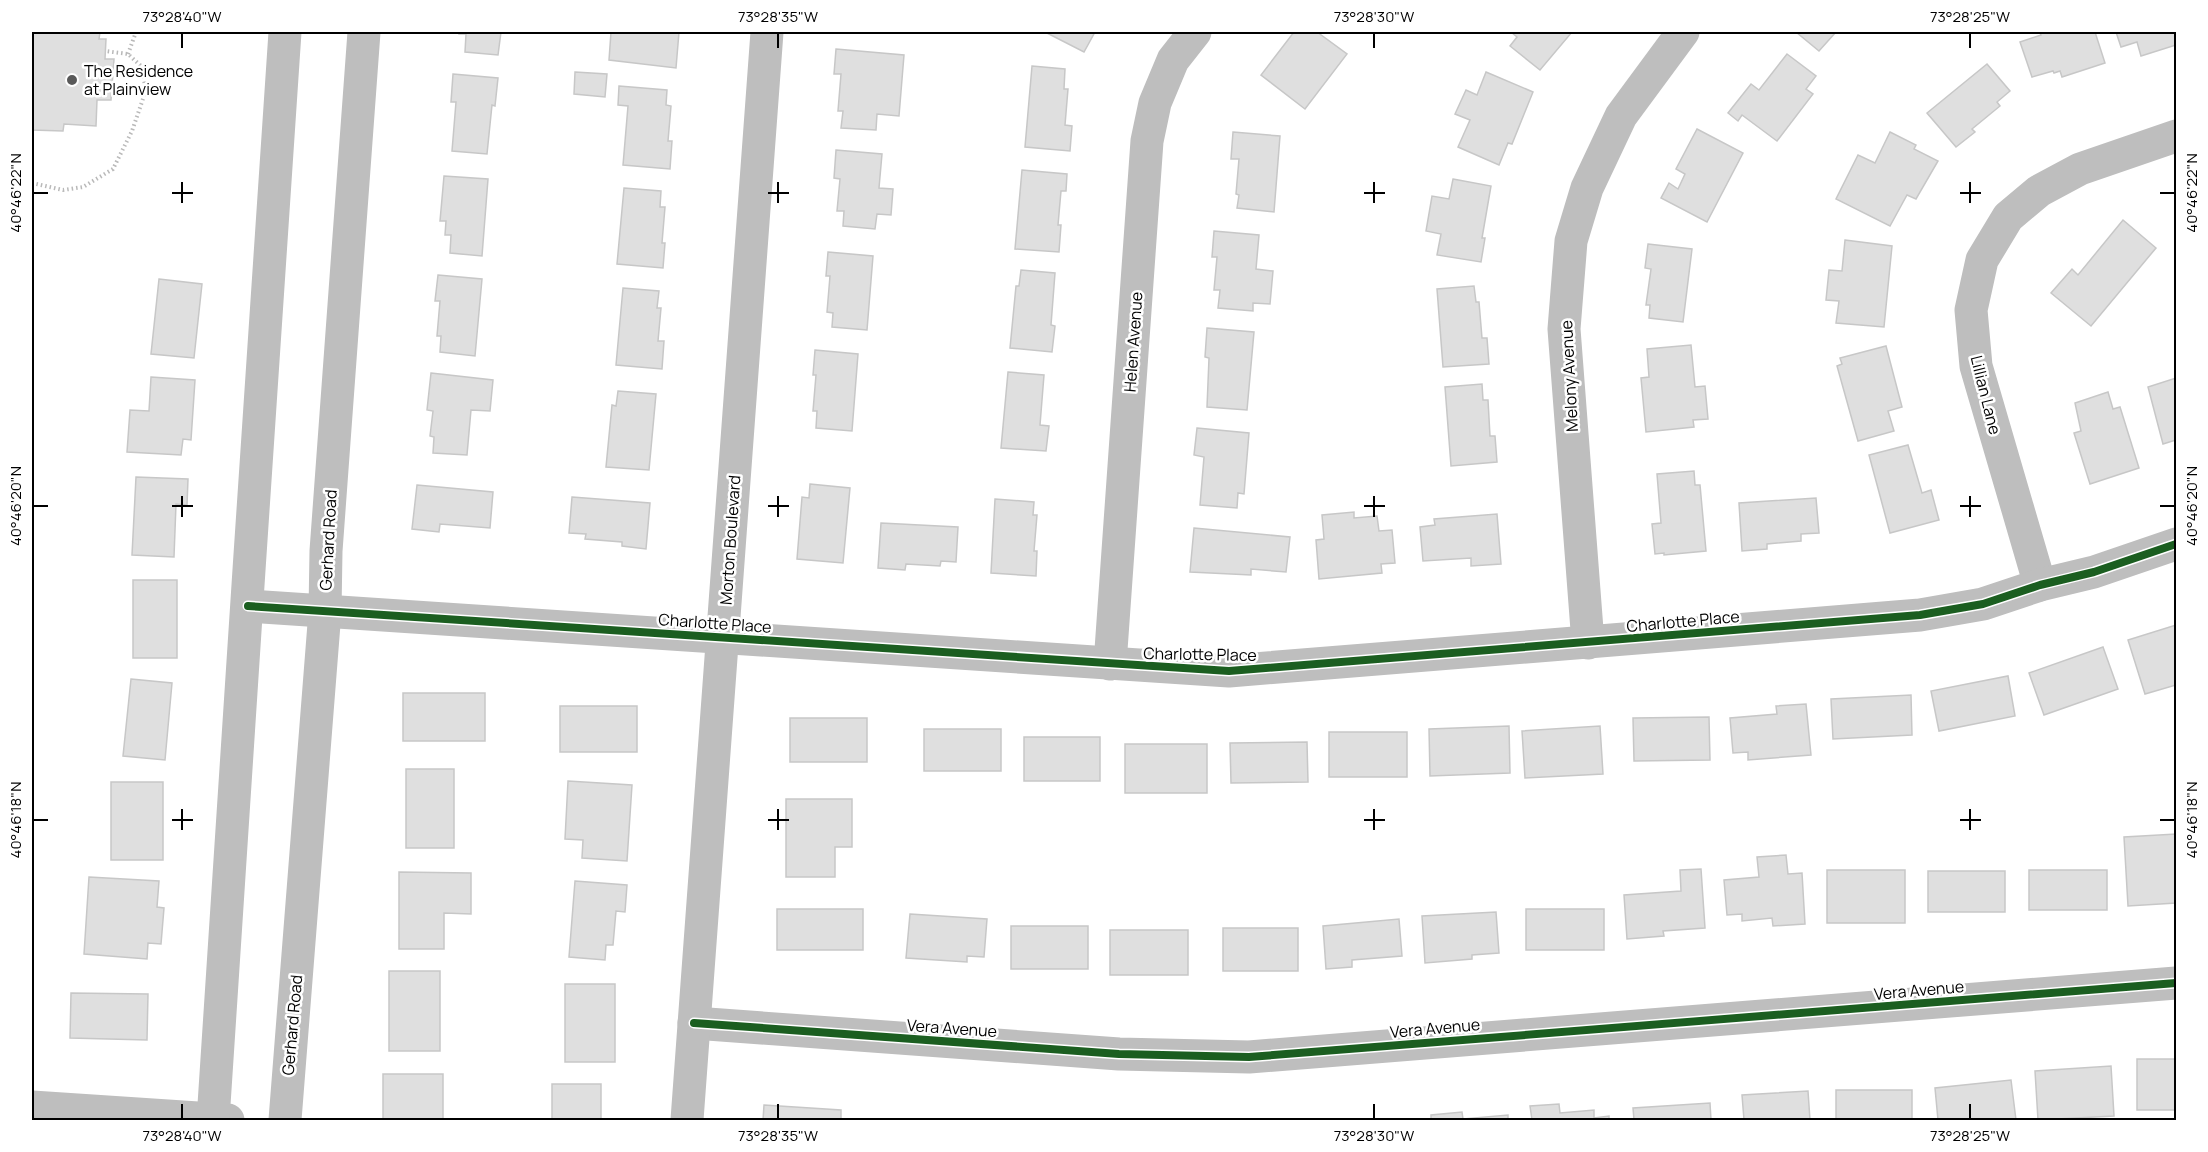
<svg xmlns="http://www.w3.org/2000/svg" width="2208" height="1152" font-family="Manrope,sans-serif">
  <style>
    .building { fill: #dfdfdf; stroke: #c7c7c7; stroke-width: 1.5 }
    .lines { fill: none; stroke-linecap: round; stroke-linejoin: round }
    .path { stroke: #b9b9b9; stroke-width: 4; stroke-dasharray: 1.5 3; stroke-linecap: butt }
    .minor { stroke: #bebebe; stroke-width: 33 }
    .cycleway-casing { stroke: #fff; stroke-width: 11 }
    .cycleway { stroke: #1b5e20; stroke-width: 8 }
    .ticks { fill: none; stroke: #000; stroke-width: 2 }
    .poi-dot { fill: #595959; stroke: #fff; stroke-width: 2 }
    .labels { text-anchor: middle; stroke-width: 5; stroke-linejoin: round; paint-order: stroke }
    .poi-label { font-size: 16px; fill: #000; stroke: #fff; text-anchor: start }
    .street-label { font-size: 16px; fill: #000; stroke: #fff }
    .neatline { fill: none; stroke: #000; stroke-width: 2 }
    .ticks-label { font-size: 15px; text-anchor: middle; fill: #000 }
  </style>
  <rect width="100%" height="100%" fill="#fff"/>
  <g class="building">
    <polygon points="32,32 100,32 99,39 106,39 105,59 114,59 111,100 97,100 96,126 64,124 63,131 32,130"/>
    <polygon points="459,32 501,32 498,55 465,52 466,34 459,34"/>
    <polygon points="611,32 679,32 676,68 609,60"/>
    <polygon points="1045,32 1095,32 1084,52"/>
    <polygon points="1294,32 1317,32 1347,54 1305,109 1261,75"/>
    <polygon points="1511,32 1572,32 1540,70 1510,46 1517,37"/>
    <polygon points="1796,32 1836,32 1819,51"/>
    <polygon points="2040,32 2095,32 2105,63 2062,77 2060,71 2054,73 2053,71 2032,77 2020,42 2041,35"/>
    <polygon points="2116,32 2176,32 2176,45 2141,56 2137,42 2121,47"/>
    <polygon points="836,49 904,55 899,116 877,114 876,130 841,128 843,111 838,111 841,74 834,74"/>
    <polygon points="1787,54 1816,76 1806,89 1813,94 1777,141 1742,115 1738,121 1728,113 1751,84 1759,90"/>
    <polygon points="1987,64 2010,91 1997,102 2000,106 1972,129 1975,132 1956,147 1927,113"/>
    <polygon points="1032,66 1065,69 1064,89 1068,89 1065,125 1072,126 1070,151 1025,147"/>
    <polygon points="575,72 607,74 605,97 574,94"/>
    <polygon points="1486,72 1533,92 1512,144 1508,143 1499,165 1458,147 1470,120 1455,114 1466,90 1477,95"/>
    <polygon points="453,74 498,78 495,106 492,105 487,154 452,151 456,102 451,102"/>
    <polygon points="619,86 667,90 666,105 671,106 668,141 672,141 670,169 623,165 628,106 618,105"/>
    <polygon points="1697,129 1743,153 1707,222 1661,198 1669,183 1678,189 1685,174 1676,169"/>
    <polygon points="1233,132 1280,136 1274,212 1237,208 1239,195 1236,194 1239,159 1231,159"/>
    <polygon points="1890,132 1916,145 1914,149 1938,161 1916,199 1907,195 1890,226 1836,199 1858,155 1875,163"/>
    <polygon points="836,150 882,154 879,188 893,189 891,215 877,214 875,229 843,226 844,211 837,211 840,179 834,178"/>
    <polygon points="1022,170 1067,174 1066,191 1061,191 1058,225 1061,225 1059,252 1015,249"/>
    <polygon points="444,176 488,179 482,256 450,253 451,235 445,235 446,221 440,221"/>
    <polygon points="1453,179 1491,186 1482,238 1485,238 1481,262 1437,255 1441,234 1426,231 1432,196 1449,199"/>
    <polygon points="624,188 661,191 660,207 665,207 662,243 665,243 663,268 617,264"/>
    <polygon points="2123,220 2156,248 2091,326 2051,293 2072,269 2078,275"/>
    <polygon points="1214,231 1259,235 1256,269 1273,271 1270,304 1253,303 1253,311 1218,308 1220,290 1214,290 1217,257 1212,257"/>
    <polygon points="1845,240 1892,246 1884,327 1836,323 1839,301 1826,300 1829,270 1842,271"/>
    <polygon points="1648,244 1692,249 1683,322 1649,318 1650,305 1646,305 1651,269 1645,268"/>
    <polygon points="828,252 873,256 867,330 832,327 833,313 827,312 830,276 826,276"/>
    <polygon points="1021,270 1055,273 1051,325 1055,326 1052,352 1010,348 1016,286 1019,286"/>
    <polygon points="438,275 482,279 475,356 440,352 441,336 437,336 440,301 435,301"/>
    <polygon points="159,279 202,284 194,358 151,354"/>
    <polygon points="1474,286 1476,302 1479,302 1482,338 1487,338 1489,364 1443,367 1437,289"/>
    <polygon points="623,288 659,291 657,308 661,308 658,341 664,341 662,369 616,365"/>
    <polygon points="1207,328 1254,332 1247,410 1207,407 1209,358 1205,357"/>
    <polygon points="1691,345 1695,387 1705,386 1708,419 1693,420 1694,427 1646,432 1641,378 1649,377 1647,349"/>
    <polygon points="1886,346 1902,407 1888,411 1894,431 1858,441 1837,366 1842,364 1840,358"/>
    <polygon points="815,350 858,354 852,431 816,428 817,411 813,411 816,375 813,375"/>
    <polygon points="1008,372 1044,375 1040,425 1049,426 1046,451 1001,448"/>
    <polygon points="431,373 493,380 490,411 471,410 467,455 433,453 434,437 430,436 433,411 427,410"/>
    <polygon points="151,377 195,380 191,440 183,439 181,455 127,452 130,410 149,411"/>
    <polygon points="2176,378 2176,440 2163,444 2148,387"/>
    <polygon points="1482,384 1483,400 1488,400 1490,436 1495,436 1497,462 1451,466 1445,387"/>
    <polygon points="618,391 656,394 649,470 606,467 612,405 616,406"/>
    <polygon points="2108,392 2113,409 2120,407 2139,468 2090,484 2074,433 2081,431 2075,403"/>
    <polygon points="1197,428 1249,433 1244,494 1238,493 1237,508 1200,505 1204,457 1194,455"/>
    <polygon points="1908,445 1922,493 1931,490 1939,520 1890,533 1869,455"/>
    <polygon points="1694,471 1695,485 1700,485 1706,551 1664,555 1664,553 1655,554 1652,524 1661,523 1657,474"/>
    <polygon points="136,477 188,479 187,505 176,504 174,557 132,555"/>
    <polygon points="810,484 850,488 843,563 797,559 802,497 809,498"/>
    <polygon points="417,485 493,492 490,528 440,524 439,532 412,529"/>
    <polygon points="572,497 650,503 646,549 622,546 622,542 585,539 586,534 569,533"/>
    <polygon points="1816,498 1819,533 1801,534 1801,541 1767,544 1767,549 1742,551 1739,503"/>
    <polygon points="995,499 1034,502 1033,515 1037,515 1034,551 1037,551 1036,576 991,573"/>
    <polygon points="1354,512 1354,518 1377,516 1379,531 1392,530 1395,563 1381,564 1382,573 1319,579 1316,540 1324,539 1322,515"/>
    <polygon points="1497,514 1501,564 1471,566 1471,558 1423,561 1420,527 1435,525 1434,519"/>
    <polygon points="881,523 958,527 956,562 941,561 940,566 906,564 905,570 878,568"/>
    <polygon points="1194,528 1290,537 1286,572 1251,569 1251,575 1190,572"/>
    <rect x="133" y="580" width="44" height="78"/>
    <polygon points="2176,625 2176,685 2145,694 2128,640"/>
    <polygon points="2103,647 2118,689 2044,715 2029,673"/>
    <polygon points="2008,676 2015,716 1939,731 1931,691"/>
    <polygon points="131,679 172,683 165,760 123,756"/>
    <rect x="403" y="693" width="82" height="48"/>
    <polygon points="1911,695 1912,735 1833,739 1831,699"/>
    <polygon points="1806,704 1811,755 1748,760 1748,752 1733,753 1730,718 1777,714 1776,706"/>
    <rect x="560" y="706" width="77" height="46"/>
    <polygon points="1709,717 1710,760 1634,761 1633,718"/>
    <rect x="790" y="718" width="77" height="44"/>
    <polygon points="1509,726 1510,773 1430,776 1429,729"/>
    <polygon points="1600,726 1603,774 1525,778 1522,731"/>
    <rect x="924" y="729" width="77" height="42"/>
    <rect x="1329" y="732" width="78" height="45"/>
    <rect x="1024" y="737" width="76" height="44"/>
    <polygon points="1307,742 1308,782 1231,783 1230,743"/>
    <rect x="1125" y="744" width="82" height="49"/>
    <rect x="406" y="769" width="48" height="79"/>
    <polygon points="568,781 632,785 627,861 582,858 583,840 565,839"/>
    <rect x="111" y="782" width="52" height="78"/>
    <polygon points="786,799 852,799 852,847 835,847 835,877 786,877"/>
    <polygon points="2176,834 2176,903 2128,906 2124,837"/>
    <polygon points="1786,855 1788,874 1802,873 1805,924 1773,926 1772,918 1742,921 1742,914 1727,915 1724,880 1759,877 1757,857"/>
    <polygon points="1701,869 1705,928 1663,931 1664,936 1627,939 1624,895 1681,891 1680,870"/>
    <rect x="1827" y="870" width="78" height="53"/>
    <rect x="2029" y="870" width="78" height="40"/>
    <rect x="1928" y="871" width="77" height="41"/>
    <polygon points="399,872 471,873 471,914 444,913 444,949 399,949"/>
    <polygon points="89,877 159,881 157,907 164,908 161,944 148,943 147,959 84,954"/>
    <polygon points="575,881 627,885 625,912 616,911 613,945 606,945 605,960 569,957"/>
    <rect x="777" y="909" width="86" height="41"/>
    <rect x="1526" y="909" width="78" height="41"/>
    <polygon points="1496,912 1499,953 1472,955 1472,959 1425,963 1422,916"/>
    <polygon points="910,914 987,919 984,957 967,956 967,962 906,958"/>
    <polygon points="1399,919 1402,956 1352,960 1352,967 1326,969 1323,926"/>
    <rect x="1011" y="926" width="77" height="43"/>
    <rect x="1223" y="928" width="75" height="43"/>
    <rect x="1110" y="930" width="78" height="45"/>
    <rect x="389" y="971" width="51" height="80"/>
    <rect x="565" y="984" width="50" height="78"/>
    <polygon points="71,993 148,994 147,1040 70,1038"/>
    <rect x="2137" y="1059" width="39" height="51"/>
    <polygon points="2111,1066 2114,1116 2038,1120 2035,1071"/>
    <rect x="383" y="1074" width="60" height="46"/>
    <polygon points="2011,1080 2016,1120 1938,1120 1935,1088"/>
    <rect x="552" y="1084" width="49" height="36"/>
    <rect x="1836" y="1090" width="76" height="30"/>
    <polygon points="1808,1091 1810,1120 1744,1120 1742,1095"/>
    <polygon points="1710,1103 1711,1120 1634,1120 1633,1108"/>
    <polygon points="1559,1104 1560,1113 1594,1110 1594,1118 1609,1116 1609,1120 1532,1120 1530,1106"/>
    <polygon points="764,1105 841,1110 841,1120 763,1120"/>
    <polygon points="1462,1112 1463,1119 1508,1115 1508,1120 1431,1120 1431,1115"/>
  </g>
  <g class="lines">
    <g class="path">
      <polyline points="128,54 136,32"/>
      <polyline points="32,183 63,190 83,187 113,169 132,131 146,90 141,66 128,54 105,51"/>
    </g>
    <g class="minor">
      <polyline points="2040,585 1976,366 1971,310 1982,260 2008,217 2039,191 2080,169 2176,136"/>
      <polyline points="248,606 1229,671 1920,615 1983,604 2040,585 2094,572 2176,544"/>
      <polyline points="1588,643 1564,329 1571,241 1587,188 1621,116 1683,32"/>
      <polyline points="1110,664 1147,141 1155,103 1173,60 1195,32"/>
      <polyline points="694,1023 1119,1054 1249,1057 2176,983"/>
      <polyline points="32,1107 228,1120"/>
      <path d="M213 1120C239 758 258 394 285 32"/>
      <polyline points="285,1120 325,611 326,551 364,32"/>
      <polyline points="687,1120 767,32"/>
    </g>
    <g class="cycleway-casing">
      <g id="cycleway">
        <polyline points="248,606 1229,671 1920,615 1983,604 2040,585 2094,572 2176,544"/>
        <polyline points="694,1023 1119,1054 1249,1057 2176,983"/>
      </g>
    </g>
    <use href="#cycleway" class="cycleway"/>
  </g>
  <path class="ticks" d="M182 33V48M778 33V48M1374 33V48M1970 33V48M182 182V203M778 182V203M1374 182V203M1970 182V203M33 193H48M172 193H193M768 193H789M1364 193H1385M1960 193H1981M2160 193H2175M182 496V517M778 496V517M1374 496V517M1970 496V517M33 506H48M172 506H193M768 506H789M1364 506H1385M1960 506H1981M2160 506H2175M182 809V830M778 809V830M1374 809V830M1970 809V830M33 820H48M172 820H193M768 820H789M1364 820H1385M1960 820H1981M2160 820H2175M182 1104V1119M778 1104V1119M1374 1104V1119M1970 1104V1119"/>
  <circle class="poi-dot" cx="72" cy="80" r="6"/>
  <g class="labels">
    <g class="poi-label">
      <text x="84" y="77">The Residence<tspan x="84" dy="18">at Plainview</tspan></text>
    </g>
    <g class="street-label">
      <text transform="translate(1133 342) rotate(-86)" y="6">Helen Avenue</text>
      <text transform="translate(1569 376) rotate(-93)" y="6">Melony Avenue</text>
      <text transform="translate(1986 395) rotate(76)" y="6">Lillian Lane</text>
      <text transform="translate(328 540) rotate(-87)" y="6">Gerhard Road</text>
      <text transform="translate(730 540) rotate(-86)" y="6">Morton Boulevard</text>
      <text transform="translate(1683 621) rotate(-5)" y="6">Charlotte Place</text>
      <text transform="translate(715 623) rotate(4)" y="6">Charlotte Place</text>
      <text transform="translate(1200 654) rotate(1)" y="6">Charlotte Place</text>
      <text transform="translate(1919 990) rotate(-5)" y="6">Vera Avenue</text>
      <text transform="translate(292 1025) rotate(-85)" y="6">Gerhard Road</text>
      <text transform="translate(952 1028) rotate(4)" y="6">Vera Avenue</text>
      <text transform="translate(1435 1028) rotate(-5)" y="6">Vera Avenue</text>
    </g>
  </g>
  <rect width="2208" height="1152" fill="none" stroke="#ffffff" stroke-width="66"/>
  <rect x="33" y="33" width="2142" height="1086" class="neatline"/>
  <g class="ticks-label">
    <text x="182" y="22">73°28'40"W</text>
    <text x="778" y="22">73°28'35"W</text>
    <text x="1374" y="22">73°28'30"W</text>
    <text x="1970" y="22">73°28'25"W</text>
    <text transform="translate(16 193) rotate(-90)" y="5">40°46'22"N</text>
    <text transform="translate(2192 193) rotate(-90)" y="5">40°46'22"N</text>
    <text transform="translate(16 506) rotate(-90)" y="5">40°46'20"N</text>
    <text transform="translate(2192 506) rotate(-90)" y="5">40°46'20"N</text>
    <text transform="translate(16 820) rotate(-90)" y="5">40°46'18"N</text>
    <text transform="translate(2192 820) rotate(-90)" y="5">40°46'18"N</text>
    <text x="182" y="1141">73°28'40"W</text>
    <text x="778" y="1141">73°28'35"W</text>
    <text x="1374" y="1141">73°28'30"W</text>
    <text x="1970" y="1141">73°28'25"W</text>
  </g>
</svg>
